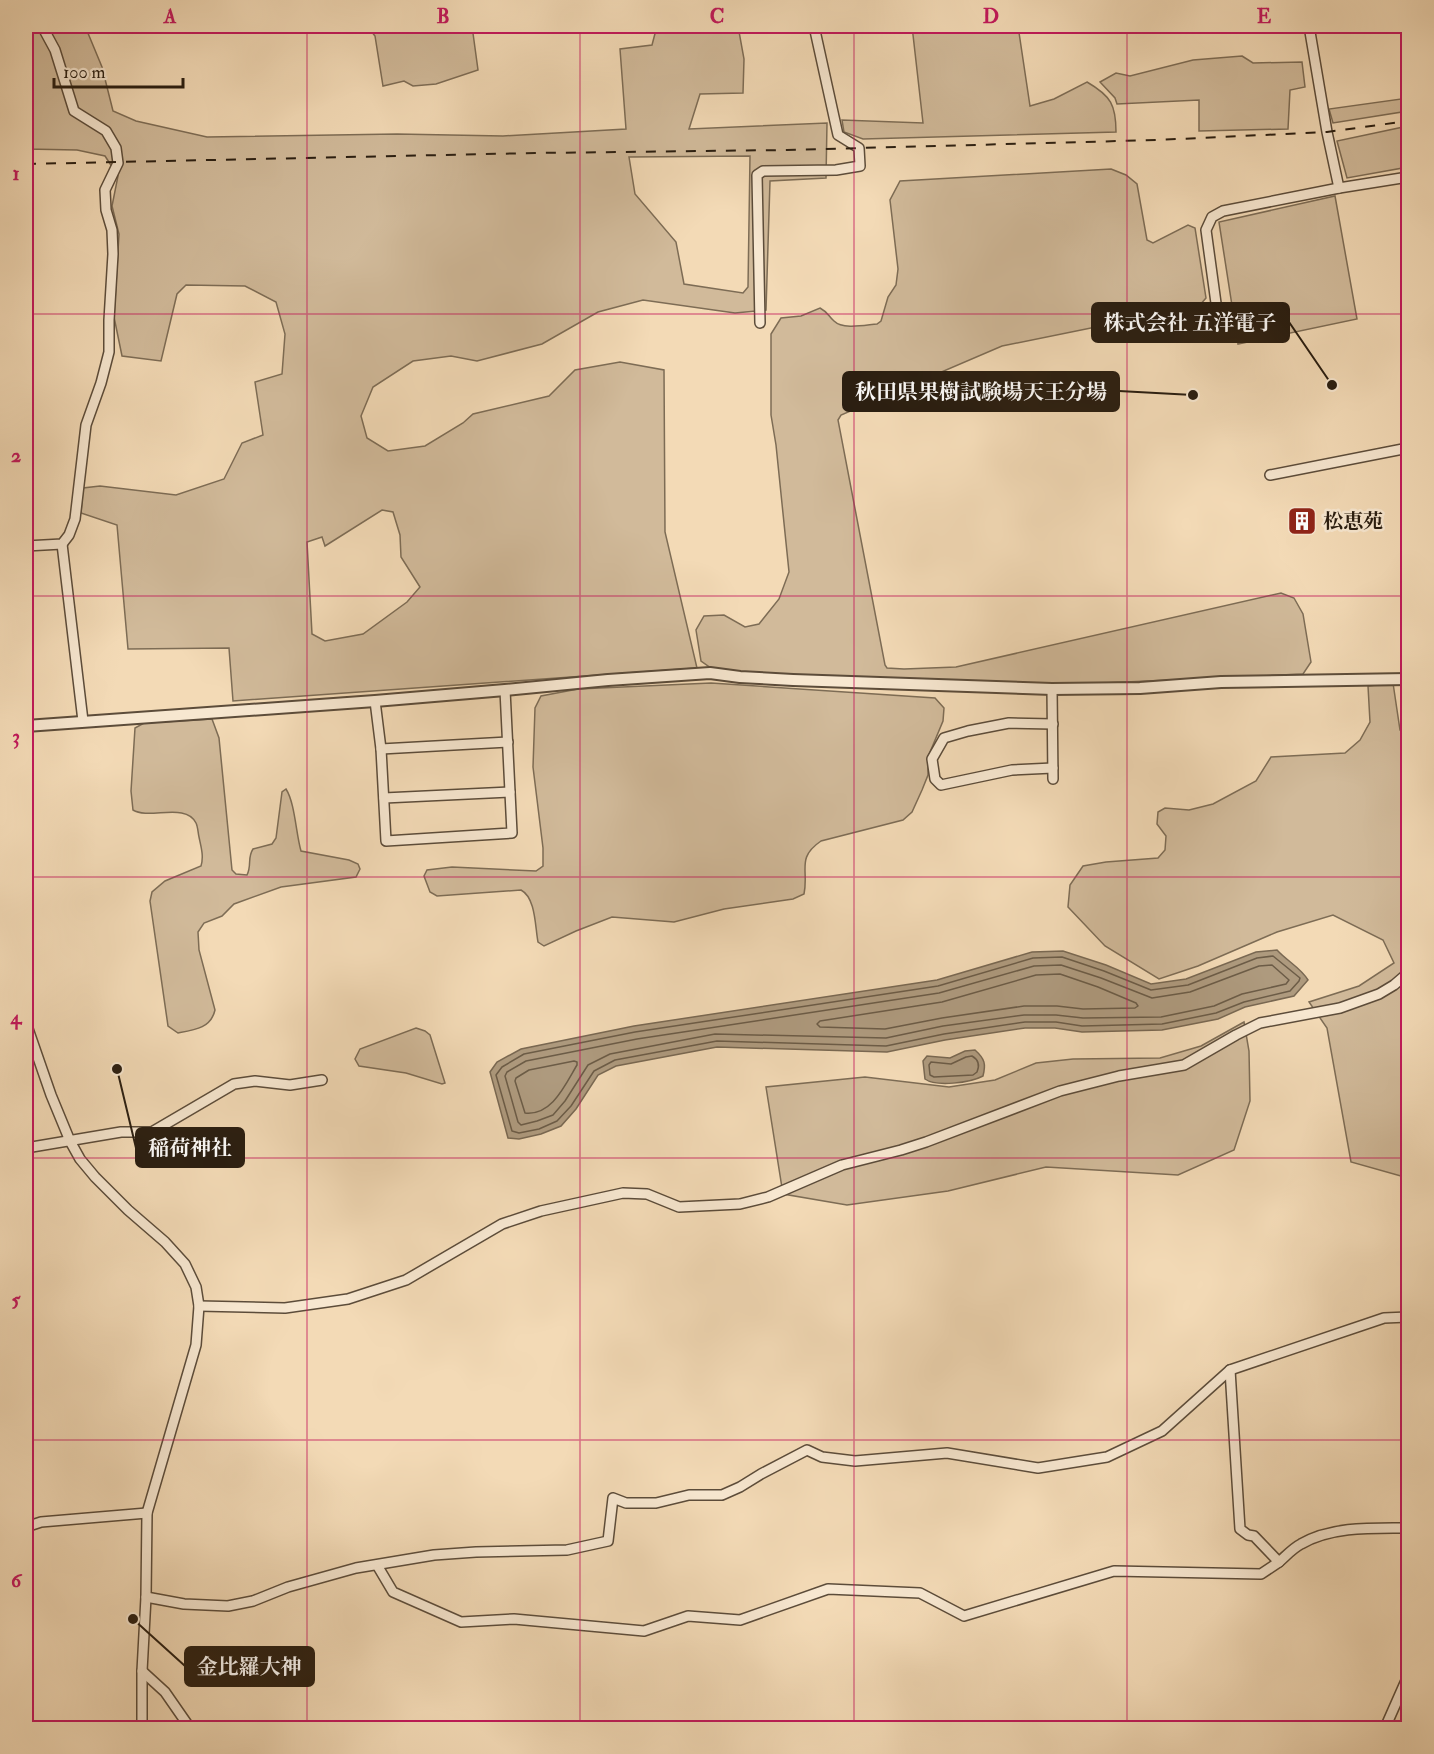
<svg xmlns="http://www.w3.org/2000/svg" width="1434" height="1754" font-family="'IM FELL Double Pica','Noto Serif JP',serif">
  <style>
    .green { fill: #d1ba9a; stroke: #7d6c55; stroke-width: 1.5; fill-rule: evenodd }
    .water { fill: #ae9a7e; stroke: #796852; stroke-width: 1.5 }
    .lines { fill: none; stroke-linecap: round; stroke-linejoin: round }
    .shore { stroke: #6c5c47; stroke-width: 1.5 }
    .minor-casing { stroke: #5c4c3a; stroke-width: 12 }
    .tertiary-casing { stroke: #5c4c3a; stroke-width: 14 }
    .minor { stroke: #f7e7d0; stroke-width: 9 }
    .tertiary { stroke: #f7e7d0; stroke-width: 10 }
    .rail { stroke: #291d10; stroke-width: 2; stroke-dasharray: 10 10; stroke-linecap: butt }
    .grid { fill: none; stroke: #c2185b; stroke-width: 1.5; stroke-opacity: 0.55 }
    .labels { text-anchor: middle; stroke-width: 5; stroke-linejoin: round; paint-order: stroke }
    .poi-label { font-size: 20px; font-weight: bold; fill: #291d10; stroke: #f7e7d0; text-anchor: start }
    .leader { fill: none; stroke: #291d10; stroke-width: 2 }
    .callout-dot { fill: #291d10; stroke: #f7e7d0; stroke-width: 2 }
    .callout { fill: #291d10; stroke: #291d10; stroke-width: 2 }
    .callout-label { font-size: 21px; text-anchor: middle; font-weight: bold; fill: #fff }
    .neatline { fill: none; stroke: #c2185b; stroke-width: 2 }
    .grid-label { font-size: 20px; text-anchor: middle; font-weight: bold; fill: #c2185b }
  </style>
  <rect width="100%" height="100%" fill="#f3dab6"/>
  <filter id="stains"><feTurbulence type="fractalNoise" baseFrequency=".00333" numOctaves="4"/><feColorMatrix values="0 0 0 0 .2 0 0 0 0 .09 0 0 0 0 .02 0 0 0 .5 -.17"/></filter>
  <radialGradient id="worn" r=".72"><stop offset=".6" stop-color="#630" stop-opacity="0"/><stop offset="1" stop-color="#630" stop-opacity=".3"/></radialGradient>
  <g class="green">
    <path d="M26 26H85L102 67 113 111 136 121 207 137 397 134 503 136 626 129 620 49 652 45 657 26H738L744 59 743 93 700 94 689 129 827 123 826 178 770 181 766 310 735 313 643 300 598 312 542 344 477 361 451 356 413 361 373 387 361 416 367 438 388 451 425 446 463 423 473 414 549 396 575 370 620 362 664 370 665 532 697 668 233 701 229 648 128 649 117 525 81 513 83 488 100 486 176 495 224 479 242 443 263 435 255 382 282 374 285 334 276 302 245 286 186 285 177 294 161 361 122 356 114 317 119 234 112 206 118 176 105 156 77 150 26 149ZM750 156 748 287 743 293 684 284 676 242 635 194 629 157ZM382 510 393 512 400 535 401 557 420 587 407 602 363 634 325 641 312 634 307 542 322 537 325 546Z"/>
    <polygon points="367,26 454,26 454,27 472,26 478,70 436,84 413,86 404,81 383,86 375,36"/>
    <path d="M912 26H1018L1030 106 1054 99 1087 82C1111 96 1116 105 1116 132L863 139 844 132 842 120 923 123Z"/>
    <polygon points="1242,56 1253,63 1302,62 1305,87 1290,90 1288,129 1199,131 1199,100 1117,104 1115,98 1100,82 1116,73 1130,76 1193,60"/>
    <polygon points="1408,98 1408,111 1333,123 1329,109"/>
    <polygon points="1408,126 1408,167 1347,178 1337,141"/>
    <path d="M1111 169 1126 175 1137 184 1147 240 1153 243 1188 225 1195 228 1206 298 1199 306 1002 346 841 415 838 420 885 665 887 668 904 669 956 667 1281 593 1294 598 1303 614 1311 662 1303 674 1058 685 744 673 711 668 701 661 696 630 704 616 724 615 745 627 759 624 779 599 789 572 776 445 771 415V334L781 318 801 316 820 308C829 313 828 316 834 321 843 330 865 325 877 324L881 321 888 297 896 285 898 269 890 200 900 181Z"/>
    <polygon points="1335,196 1357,319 1238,344 1219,222"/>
    <path d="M711 683 935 698 944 708 943 721 928 757V775L922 790 912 812 903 820 821 841C796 858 809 870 804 894L793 899 724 909 674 922 612 917 576 931 544 946 538 942C535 927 536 898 521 890L437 896 430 892 424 876 427 870 452 867 536 871 543 866V848L533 767 535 708 541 696 578 689Z"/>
    <polygon points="1393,683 1400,730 1408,730 1408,1178 1351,1162 1327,1028 1309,1002 1359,986 1394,963 1383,940 1333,915 1277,932 1198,966 1159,979 1105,946 1068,907 1070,885 1083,866 1106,862 1158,858 1165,850 1166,836 1157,824 1158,812 1165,808 1189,810 1213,804 1256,781 1271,757 1345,753 1360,740 1370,722 1368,686"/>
    <path d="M212 719 219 738 232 870 236 874 247 875C252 865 247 858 253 849L272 844 276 838 282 792 286 789C295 803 296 834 301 851L349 860 358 864 360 869 356 877 281 887 234 904 222 916 204 923 198 932 199 950 215 1010C211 1028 195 1030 178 1033L168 1026 150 901 152 892 165 881 201 866C204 856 201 847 199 837 198 833 198 827 196 823 186 802 149 820 133 810L131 791 135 728 144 723Z"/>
    <polygon points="1244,1022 1249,1051 1250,1101 1234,1150 1178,1175 1046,1167 948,1191 847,1205 783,1194 766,1087 865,1077 949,1087 995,1080 1036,1063 1073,1059 1160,1058 1201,1046"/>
    <polygon points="416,1028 425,1031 430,1035 445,1083 442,1084 406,1073 359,1066 355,1059 360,1049"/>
  </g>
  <g class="water">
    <path d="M1277 950C1287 961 1301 968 1308 980L1294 996 1245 1007 1218 1019 1162 1030 1082 1032 1055 1028H1025L945 1040 887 1052 717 1047 616 1066 598 1075 576 1109 561 1126 541 1134 519 1139 508 1138 490 1072 497 1062 521 1049 634 1026 937 980 1032 952 1063 951 1106 965 1151 984 1186 979 1256 952Z"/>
    <path d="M975 1050C985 1059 986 1064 983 1076 970 1083 936 1087 925 1079L923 1061 927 1056 950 1058 965 1051Z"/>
  </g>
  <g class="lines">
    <g class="shore">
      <polygon points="1273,956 1300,978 1299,981 1290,991 1244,1002 1216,1013 1162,1024 1082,1026 1056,1022 1025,1022 944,1034 886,1046 717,1041 615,1060 594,1071 571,1106 557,1121 539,1129 519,1133 512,1131 496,1075 502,1067 524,1054 635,1032 938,986 1033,958 1062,957 1104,971 1151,990 1188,985 1257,958"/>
      <polygon points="1061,965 1101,978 1152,998 1190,992 1259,966 1272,965 1289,980 1286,984 1242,994 1214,1006 1161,1017 1083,1018 1056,1015 1024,1015 943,1026 886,1038 715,1034 610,1054 588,1065 565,1101 553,1115 537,1121 521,1125 518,1122 505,1076 507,1072 526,1061 637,1039 939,993 1034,966"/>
      <polygon points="1060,974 1098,987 1136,1003 1138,1006 1135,1008 1083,1009 1057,1006 1024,1006 942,1018 885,1029 820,1027 817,1024 820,1021 942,1002 1036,975"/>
      <path d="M972 1056C979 1060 980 1065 977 1072L973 1075 934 1077 930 1075 929 1065 931 1062 951 1064 966 1057Z"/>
      <path d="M574 1061 577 1062V1065C565 1085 552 1116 525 1113L515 1081 516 1078 529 1070Z"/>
    </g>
    <g class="minor-casing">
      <g id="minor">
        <polyline points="1309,26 1327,132 1339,188"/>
        <polyline points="1216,303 1206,230 1212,217 1223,211 1339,188 1408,177"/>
        <polyline points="760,323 757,175 763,171 836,170 860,166 859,148 838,135 814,26"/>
        <polyline points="1270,475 1408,448"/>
        <polyline points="62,544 83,721"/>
        <polyline points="26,546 62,544 69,535 75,519 86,425 101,383 109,352 109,320 113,254 112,230 106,210 105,190 118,163 116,148 106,131 74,111 55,50 42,26"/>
        <polyline points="1052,689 1053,779"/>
        <polyline points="375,701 381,749 386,841 512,833 505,690"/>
        <polyline points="1053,724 1009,723 968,731 944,738 932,759 935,779 941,785 1012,770 1053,768"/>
        <polyline points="381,749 508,742"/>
        <polyline points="384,798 510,792"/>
        <polyline points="26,1023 51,1095 70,1141 80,1159 95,1177 128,1210 165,1242 185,1264 196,1287 199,1306 196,1345 147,1513 146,1597 142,1671 142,1728"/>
        <polyline points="26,1148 121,1132 152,1132 234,1084 255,1081 290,1085 322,1080"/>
        <polyline points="199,1306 285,1308 348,1299 406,1280 502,1224 541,1211 623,1193 647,1194 679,1207 740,1204 768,1197 842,1165 901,1150 926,1142 1060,1091 1119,1076 1184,1065 1236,1035 1260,1023 1340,1008 1379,994 1394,985 1408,973"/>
        <path d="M1230 1370 1240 1529 1248 1535 1254 1536 1279 1562C1286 1556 1293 1548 1301 1544 1332 1526 1373 1528 1408 1528"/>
        <polyline points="26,1527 41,1522 147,1513"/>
        <polyline points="377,1565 393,1592 461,1622 514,1619 644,1631 688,1616 740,1620 828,1589 920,1593 964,1616 1114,1571 1261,1574 1279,1562"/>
        <polyline points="146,1597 184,1604 228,1606 253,1601 288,1587 356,1568 434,1555 476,1552 567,1550 608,1541 613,1498 626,1503 656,1503 689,1495 722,1495 740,1487 761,1474 807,1450 822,1457 855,1461 947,1453 1038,1468 1107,1457 1162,1431 1230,1370 1384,1318 1408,1317"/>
        <polyline points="142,1671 165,1692 190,1728"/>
        <polyline points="1385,1728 1408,1676"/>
      </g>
    </g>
    <g class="tertiary-casing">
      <polyline id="tertiary" points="26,726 375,701 505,690 608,680 710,673 740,677 793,680 1052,689 1140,688 1221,682 1408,679"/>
    </g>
    <use href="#minor" class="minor"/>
    <use href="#tertiary" class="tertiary"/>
    <polyline class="rail" points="26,164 535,153 787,150 1157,140 1327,132 1408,121"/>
  </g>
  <path class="grid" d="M307 26V1728M580 26V1728M854 26V1728M1127 26V1728M26 314H1408M26 596H1408M26 877H1408M26 1158H1408M26 1440H1408"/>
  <defs>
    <g id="building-square" transform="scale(1.5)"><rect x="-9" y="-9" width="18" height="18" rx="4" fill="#8f2418" stroke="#f7e7d0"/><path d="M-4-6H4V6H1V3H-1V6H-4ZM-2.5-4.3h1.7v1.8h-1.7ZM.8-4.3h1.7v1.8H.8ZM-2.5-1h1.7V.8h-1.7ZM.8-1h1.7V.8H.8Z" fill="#fff"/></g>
  </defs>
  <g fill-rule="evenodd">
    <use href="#building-square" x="1302" y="521"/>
  </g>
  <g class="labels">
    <g class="poi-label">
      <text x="1323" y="528">松恵苑</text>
    </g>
  </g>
  <path class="leader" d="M1332 385L1289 322M1193 395L1119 391M117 1069L136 1148M133 1619L185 1666"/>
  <g class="callout-dot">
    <circle cx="1332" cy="385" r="6"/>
    <circle cx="1193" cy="395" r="6"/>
    <circle cx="117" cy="1069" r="6"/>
    <circle cx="133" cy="1619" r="6"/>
  </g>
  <g class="callout">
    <rect x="1092" y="303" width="197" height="39" rx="6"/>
    <rect x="843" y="372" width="276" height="39" rx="6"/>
    <rect x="136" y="1128" width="108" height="39" rx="6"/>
    <rect x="185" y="1647" width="129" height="39" rx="6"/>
  </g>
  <g class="callout-label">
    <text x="1190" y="330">株式会社 五洋電子</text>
    <text x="981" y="399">秋田県果樹試験場天王分場</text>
    <text x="190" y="1155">稲荷神社</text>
    <text x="249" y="1674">金比羅大神</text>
  </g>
  <rect width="1434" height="1754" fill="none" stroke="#f3dab6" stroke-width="66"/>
  <path d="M54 78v9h129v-9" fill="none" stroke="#291d10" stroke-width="3"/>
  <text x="63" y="78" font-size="18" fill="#291d10" stroke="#f7e7d0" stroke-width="4.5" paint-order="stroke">100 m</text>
  <rect x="33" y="33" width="1368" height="1688" class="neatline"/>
  <g class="grid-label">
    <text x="170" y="23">A</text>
    <text x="443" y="23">B</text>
    <text x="717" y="23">C</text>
    <text x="991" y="23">D</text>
    <text x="1264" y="23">E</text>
    <text x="16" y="180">1</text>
    <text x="16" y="462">2</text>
    <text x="16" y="743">3</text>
    <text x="16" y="1024">4</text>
    <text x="16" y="1306">5</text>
    <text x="16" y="1587">6</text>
  </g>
  <rect width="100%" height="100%" filter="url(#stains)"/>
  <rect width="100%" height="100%" fill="url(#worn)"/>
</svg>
